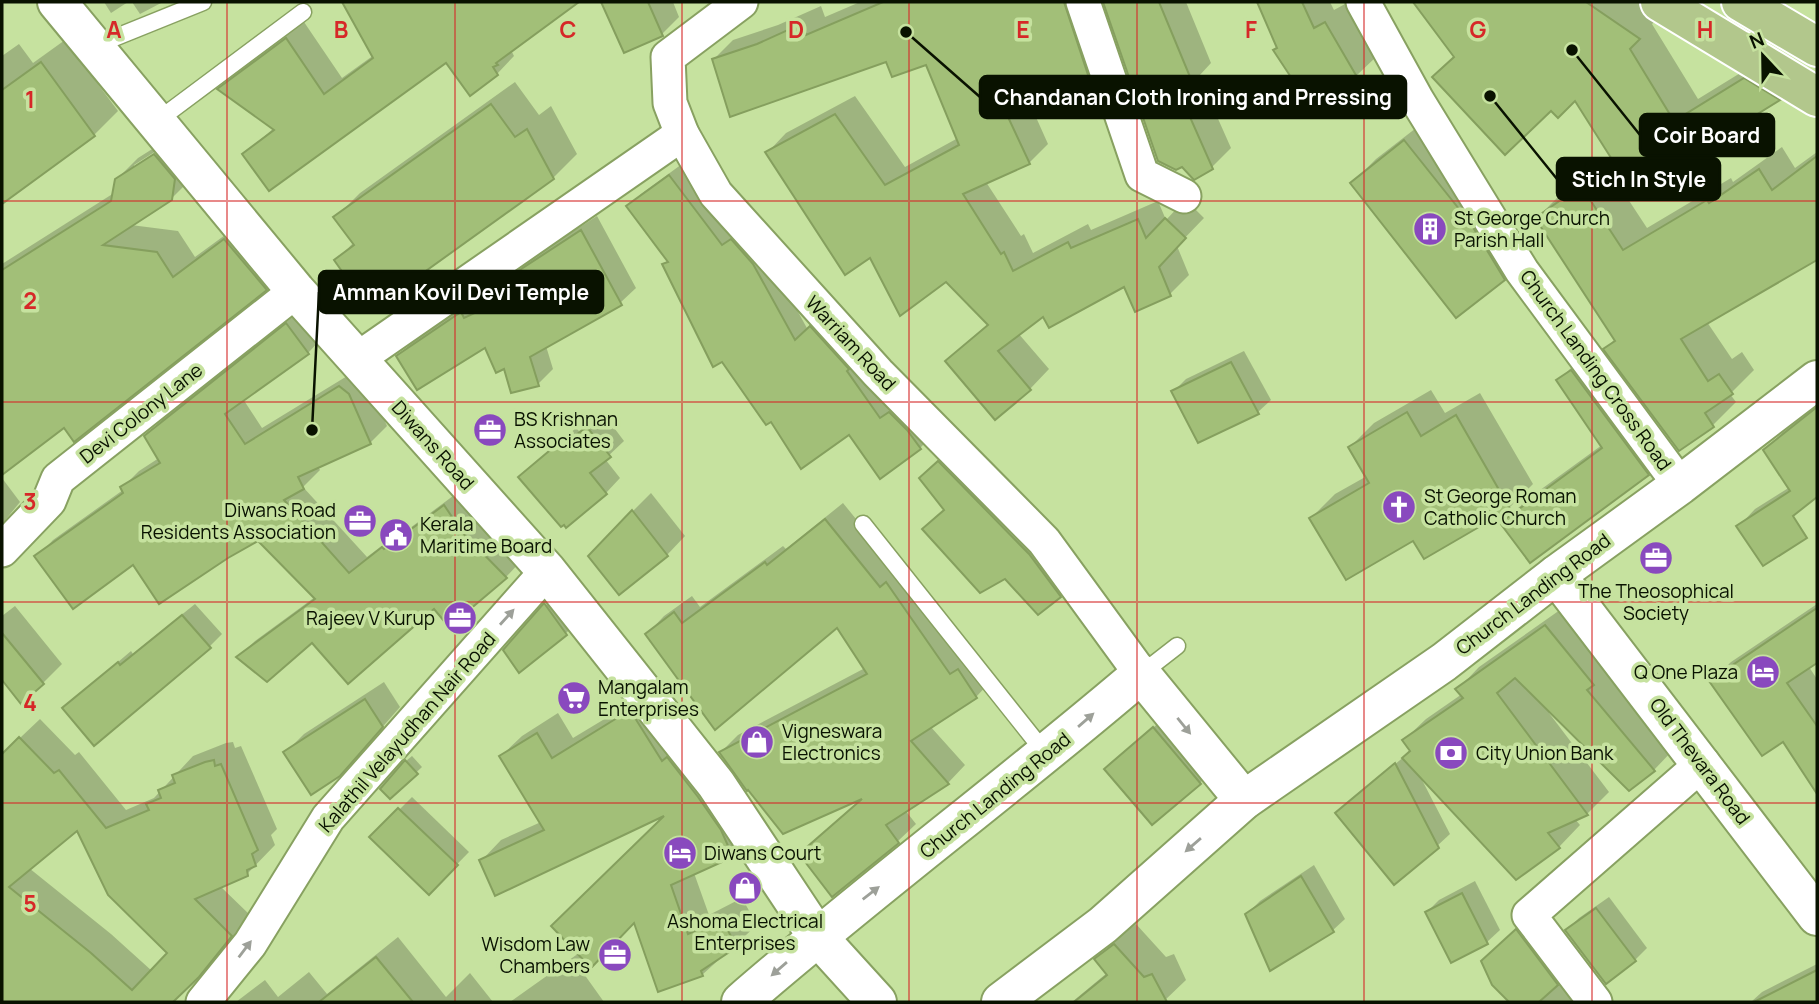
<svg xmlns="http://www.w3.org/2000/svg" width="1819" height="1004" font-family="Manrope,sans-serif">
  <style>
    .shadow { fill: #0003; fill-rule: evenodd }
    .building { fill: #a2bf78; stroke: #859f5e; stroke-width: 2; fill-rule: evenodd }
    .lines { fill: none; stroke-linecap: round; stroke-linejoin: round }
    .service-casing { stroke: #88a161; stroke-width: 19 }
    .minor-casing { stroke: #88a161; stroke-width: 37 }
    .tertiary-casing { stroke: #88a161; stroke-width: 42 }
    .primary-casing { stroke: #fff; stroke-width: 42 }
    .service { stroke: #fff; stroke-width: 16 }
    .minor { stroke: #fff; stroke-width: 33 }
    .tertiary { stroke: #fff; stroke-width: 38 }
    .primary { stroke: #b2c78c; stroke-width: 38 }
    .oneway { fill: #9da099 }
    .grid { fill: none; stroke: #d62828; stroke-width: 2; stroke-opacity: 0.55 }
    .labels { text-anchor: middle; stroke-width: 7; stroke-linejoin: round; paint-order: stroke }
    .poi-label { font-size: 19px; fill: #091200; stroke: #c6e29f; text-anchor: start }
    .street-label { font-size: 19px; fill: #091200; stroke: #c6e29f }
    .grid-label { font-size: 23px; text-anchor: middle; font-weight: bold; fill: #d62828; stroke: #c6e29f; stroke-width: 7; stroke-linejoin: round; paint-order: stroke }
    .leader { fill: none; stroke: #091200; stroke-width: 2.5 }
    .callout-dot { fill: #091200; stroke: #c6e29f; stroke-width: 2.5 }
    .callout { fill: #091200; stroke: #091200; stroke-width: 2.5 }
    .callout-label { font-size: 21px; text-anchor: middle; font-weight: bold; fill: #fff }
  </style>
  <rect width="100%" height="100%" fill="#c6e29f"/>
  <g class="shadow">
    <polygon points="104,2 128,2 111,13"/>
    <polygon points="132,2 163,2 140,14"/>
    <polygon points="344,2 576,2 511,50 514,56 497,74 446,61 244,154 274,128 220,89 236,72 304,22 342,78 374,55"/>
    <polygon points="603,2 673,2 679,17 662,34 625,51"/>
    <polygon points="860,2 1088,2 1109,63 1090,82 1031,106 1048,144 1029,163 986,182 1021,236 1024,234 1033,253 1088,224 1091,230 1158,201 1166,220 1181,204 1190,204 1204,218 1177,246 1189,275 1170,294 1125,285 1043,314 1018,333 1049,369 1030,389 947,361 989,323 946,280 767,153 786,133 855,96 905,167 958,138 927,63 887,60 714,59 733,40 778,25 821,6 825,17"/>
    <polygon points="1105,2 1186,2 1211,63 1199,76 1231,148 1212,167 1183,165 1159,160"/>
    <polygon points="1259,2 1330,2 1334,10 1345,4 1376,57 1356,76 1279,47"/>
    <polygon points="1415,2 1642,2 1661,15 1652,24 1698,99 1768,56 1801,77 1779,99 1701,147 1695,138 1575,98 1552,109 1456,56"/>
    <polygon points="65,40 118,111 94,135 2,201 2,56 19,44 33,63"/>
    <polygon points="515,82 539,115 551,106 577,154 553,178 336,261 354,242 336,217 360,193"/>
    <polygon points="1429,118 1528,255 1504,279 1352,183 1376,159"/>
    <path d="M176 134 193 177 171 199 131 225 178 231 195 257 247 219 287 267 265 288 64 426 2 473V264L114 193 116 180 138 158ZM161 148 163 151 134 169V165Z"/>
    <polygon points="1782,147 1795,168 1817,152 1817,258 1707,322 1732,359 1742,352 1754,370 1730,394 1736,402 1713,425 1679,449 1605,349 1616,338 1537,218 1560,195 1605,164 1647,228 1731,178 1733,182"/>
    <polygon points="682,164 765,252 808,330 823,316 932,436 920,448 880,477 849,432 772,419 664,265 669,260 629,207 641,194"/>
    <polygon points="597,216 636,288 620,303 546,346 553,369 538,384 506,367 486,346 398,356 413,341 476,298 480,304 520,285 514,276 529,260"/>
    <polygon points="304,308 324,336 308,353 243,399 262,428 357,370 366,377 387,426 370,443 318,467 320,470 303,487 367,557 400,532 402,534 461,490 522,560 506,577 312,641 239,657 255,641 315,597 258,539 134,562 37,557 53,540 123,490 122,488 139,471 159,458 146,436 162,420"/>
    <polygon points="1244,351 1271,400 1258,412 1198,440 1173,392 1186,379"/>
    <polygon points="1581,358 1670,451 1648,474 1503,523 1525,501 1602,445 1558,381"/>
    <polygon points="1431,390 1445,413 1480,393 1533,484 1509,508 1425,557 1414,539 1311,518 1335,494 1367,476 1350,447 1374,423"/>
    <polygon points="1817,406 1817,495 1752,546 1739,526 1755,509 1790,487 1765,450 1782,433"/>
    <polygon points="603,413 624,441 605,459 620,478 606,493 520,477 576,428 579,431"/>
    <polygon points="945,454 1084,572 1060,596 1005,576 925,529 945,509 921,478"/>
    <polygon points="2,478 20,502 2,524 2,536"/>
    <polygon points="651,493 685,536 667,555 633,511"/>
    <polygon points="843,503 969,658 976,653 993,679 976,697 930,726 965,765 948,783 905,810 916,824 898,841 833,894 819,837 864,797 721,752 738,735 865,668 838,626 647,634 664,616 692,596 700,607 783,546 786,549"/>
    <polygon points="558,592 578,622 565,634 505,650"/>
    <polygon points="195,604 222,634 209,647 64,708 131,651 133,654"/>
    <polygon points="1817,604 1817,661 1809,667 1817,679 1817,748 1797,761 1784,739 1711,681 1731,662"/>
    <polygon points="1567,605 1675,748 1654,770 1551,711 1549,713 1609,792 1587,814 1575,819 1580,825 1559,847 1421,778 1450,834 1437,846 1337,813 1412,750 1404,740 1426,719 1462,694 1458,689 1479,667"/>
    <polygon points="15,606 62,664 43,683 4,680 2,682 2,616"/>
    <polygon points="384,682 400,707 358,755 285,753 304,734"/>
    <polygon points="651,691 753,835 732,856 694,873 709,915 742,898 757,925 702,975 660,990 635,920 584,974 604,1002 510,1002 579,953 670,812 481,861 501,840 541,822 501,756 522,736 558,713 573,738"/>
    <polygon points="1173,710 1218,764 1200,783 1107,769"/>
    <path d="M40 719 75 755 79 752 126 810 154 798 193 756 226 743 233 742 235 748 241 746 277 829 271 835 275 845 247 874 220 886 250 915 218 955 171 1002H2V755ZM78 828 169 953 152 971 111 934 29 868Z"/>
    <polygon points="412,756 422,767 390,797 406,761"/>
    <polygon points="412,797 469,852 429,893 372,837"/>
    <polygon points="1314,865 1345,919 1332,931 1247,914 1260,901"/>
    <polygon points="1475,881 1500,930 1487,942 1427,912 1439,900"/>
    <polygon points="1609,897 1647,948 1635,960 1567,930 1579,918"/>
    <polygon points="1529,918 1577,1002 1511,1002 1494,984 1496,949"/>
    <polygon points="1136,924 1166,957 1174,954 1186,980 1163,1002 1072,1002 1107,973 1096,960 1117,938"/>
    <polygon points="398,937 446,997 470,973 493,1002 236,1002 265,980 278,997 309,972 327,994"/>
    <polygon points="1817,964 1817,1002 1751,1002 1762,992"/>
  </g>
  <g class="building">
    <polygon points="342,2 579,2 496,63 498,65 493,67 498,75 470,96 446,63 269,191 242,154 274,130 217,89 286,38 324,94 373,58"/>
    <polygon points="601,2 648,2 663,36 624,53"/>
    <polygon points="883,2 1064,2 1091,84 1008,117 1030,164 963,194 1001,254 1004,252 1013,271 1068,242 1071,248 1138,219 1146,238 1165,218 1186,238 1159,267 1171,296 1135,312 1124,287 1049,328 1043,317 998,351 1031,390 995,420 945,361 988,325 946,282 900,316 870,258 845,275 765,152 835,114 885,185 959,145 926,65 892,77 886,62 730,117 712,59 757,44 801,24 806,35"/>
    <polygon points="1103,2 1159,2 1193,84 1178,90 1213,169 1194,180 1182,167 1176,170 1158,161"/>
    <polygon points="1257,2 1302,2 1314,28 1325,22 1357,77 1310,106 1273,50 1277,48"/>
    <polygon points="1413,2 1586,2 1640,39 1630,49 1674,121 1744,78 1780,100 1701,149 1695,141 1625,180 1575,101 1558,118 1551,111 1505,155 1432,77 1454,57"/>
    <polygon points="41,62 95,136 2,204 2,90"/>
    <polygon points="491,104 515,137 527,129 554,179 370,311 334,260 354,245 333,217"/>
    <polygon points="1404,140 1471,224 1505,280 1456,318 1350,183"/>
    <polygon points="154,154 175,179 172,200 103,245 157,252 173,277 224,239 267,290 74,442 64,428 2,475 2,270 111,201 115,179"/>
    <polygon points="1817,156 1817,260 1681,339 1708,381 1719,374 1733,394 1705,413 1714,427 1679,451 1603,349 1615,341 1535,218 1581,186 1623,250 1707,200 1709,203 1759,169 1772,190"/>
    <polygon points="669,175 722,245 731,239 753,264 795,340 810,326 849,369 847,371 880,418 889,412 907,430 921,449 880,479 849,435 801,469 771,422 766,425 722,362 713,367 662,264 668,262 626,206"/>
    <polygon points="581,230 622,305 530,357 539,386 511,393 504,369 496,373 485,348 417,390 396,356 461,312 464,318 522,291 512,275"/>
    <polygon points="286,323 309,354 225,414 245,444 339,386 349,394 371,444 298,477 304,489 284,500 349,573 382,547 384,549 444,505 463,533 507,578 449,627 434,609 348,684 312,643 267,682 236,657 315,599 258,541 228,558 159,604 133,565 73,609 34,556 123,493 120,487 160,463 144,436"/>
    <polygon points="1231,362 1259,414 1198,443 1171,391"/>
    <polygon points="1571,370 1649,475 1530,563 1500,523 1602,448 1556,380"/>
    <polygon points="1817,407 1817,497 1793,516 1807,538 1763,566 1736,526 1790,491 1763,450"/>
    <polygon points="1407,412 1421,436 1456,415 1510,509 1424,559 1413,541 1346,580 1309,518 1369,483 1348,447"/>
    <polygon points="587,427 611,457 590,473 607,494 566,528 564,525 561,527 518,477 561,441 563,444"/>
    <polygon points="938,461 1029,554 1061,597 1038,615 1005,579 980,593 922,529 944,510 919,478"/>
    <polygon points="632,510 668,556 619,595 588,556"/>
    <polygon points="825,519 880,587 886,582 950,674 958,669 977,698 911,741 949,784 886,825 899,843 832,897 799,854 862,799 783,834 748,790 747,791 719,752 867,674 837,628 715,730 645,634 674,612 682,623 765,562 767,565"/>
    <polygon points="544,603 567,635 519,673 503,650"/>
    <polygon points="1817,608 1817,663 1787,683 1817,726 1817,794 1783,742 1762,756 1709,681"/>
    <polygon points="182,615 211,648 94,746 62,708 118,662 120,665"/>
    <polygon points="1545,625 1594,685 1587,690 1655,771 1629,791 1515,678 1497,693 1588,815 1548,833 1560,848 1516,880 1402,758 1410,751 1402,740 1463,698 1455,689"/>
    <polygon points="2,633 44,684 21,704 2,680"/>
    <polygon points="365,699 383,727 340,776 311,795 283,752"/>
    <polygon points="630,710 662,761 667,757 698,797 721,830 733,857 671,885 688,934 721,918 737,947 701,971 703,976 658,992 634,923 591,968 551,926 664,816 495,896 479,860 544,830 499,756 537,733 552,758"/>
    <polygon points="1153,727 1201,784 1152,825 1104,769"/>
    <path d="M19 737 54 773 59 770 106 828 149 810 146 804 161 798 158 790 175 783 172 775 205 762 214 760 215 766 221 764 258 850 252 854 256 866 247 870 248 876 195 899 232 936 199 977 173 1002H2V754ZM77 831 108 895 167 953 132 990 91 953 9 887Z"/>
    <polygon points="405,760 418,774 390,799 380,789"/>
    <polygon points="1395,763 1439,848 1394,885 1335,813"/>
    <polygon points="398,808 458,865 429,895 369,837"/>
    <polygon points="1301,876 1334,932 1270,971 1245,914"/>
    <polygon points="1462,893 1488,944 1451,963 1425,912"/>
    <polygon points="1596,908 1636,961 1606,984 1565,930"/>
    <polygon points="1516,929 1558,985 1539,1002 1509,1002 1492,985 1481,961"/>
    <polygon points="1114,944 1144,977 1152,974 1167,1002 1074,1002 1107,975 1094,959"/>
    <polygon points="376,957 413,1002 319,1002"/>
    <polygon points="1817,970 1817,1002 1754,1002"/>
  </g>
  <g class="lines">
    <g class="service-casing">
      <g id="service">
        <polyline points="94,46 203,2"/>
        <polyline points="157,121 303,12"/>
        <polyline points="863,524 1046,754"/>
        <polyline points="1141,674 1177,646"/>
      </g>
    </g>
    <g class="minor-casing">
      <g id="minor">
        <polyline points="741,2 668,57 670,103 682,134 716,194 878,373 1044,541 1141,674"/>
        <polyline points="1083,2 1142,175 1184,196"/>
        <polyline points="1363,2 1417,100 1522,271 1680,485"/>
        <polyline points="356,360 682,134"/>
        <polyline points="2,550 49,501 58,479 296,291"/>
        <polyline points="203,1002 250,944 328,818 547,571"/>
        <polyline points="1595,1002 1529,915 1703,763"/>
      </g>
    </g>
    <g class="tertiary-casing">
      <g id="tertiary">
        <polyline points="57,2 296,291 547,571 716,784 817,936 877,1002"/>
        <polyline points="1556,575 1817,916"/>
        <path d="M741 1002C871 889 1010 786 1141 674L1244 800"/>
        <polyline points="1001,1002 1103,925 1244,800 1444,662 1556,575 1680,485 1817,380"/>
      </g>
    </g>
    <g class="primary-casing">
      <g id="primary">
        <polyline points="1660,2 1817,97"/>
        <polyline points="1741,2 1817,47"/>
      </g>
    </g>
    <use href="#service" class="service"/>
    <use href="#minor" class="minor"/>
    <use href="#tertiary" class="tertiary"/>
    <use href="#primary" class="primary"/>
  </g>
  <defs><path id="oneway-solid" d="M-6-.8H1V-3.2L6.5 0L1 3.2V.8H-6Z" transform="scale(1.75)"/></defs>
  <g class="oneway">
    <use href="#oneway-solid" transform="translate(507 617) rotate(-48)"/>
    <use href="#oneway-solid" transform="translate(1086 720) rotate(-41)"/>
    <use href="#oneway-solid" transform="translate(1184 726) rotate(51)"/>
    <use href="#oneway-solid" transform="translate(1193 845) rotate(139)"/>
    <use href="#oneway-solid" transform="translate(871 893) rotate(-38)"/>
    <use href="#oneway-solid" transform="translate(245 949) rotate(-53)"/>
    <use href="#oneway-solid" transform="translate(779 969) rotate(139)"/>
  </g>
  <path class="grid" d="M227 2V1002M455 2V1002M682 2V1002M909 2V1002M1137 2V1002M1364 2V1002M1592 2V1002M2 201H1817M2 402H1817M2 602H1817M2 803H1817"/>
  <defs>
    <g id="building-disc" transform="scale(1.75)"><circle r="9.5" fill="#8949be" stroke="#c6e29f"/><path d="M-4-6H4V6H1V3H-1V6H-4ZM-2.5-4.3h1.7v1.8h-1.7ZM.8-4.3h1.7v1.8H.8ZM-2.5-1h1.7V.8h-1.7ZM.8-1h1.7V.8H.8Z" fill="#fff"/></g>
    <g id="office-disc" transform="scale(1.75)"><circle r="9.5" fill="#8949be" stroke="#c6e29f"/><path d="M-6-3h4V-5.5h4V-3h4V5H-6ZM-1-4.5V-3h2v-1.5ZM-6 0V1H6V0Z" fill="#fff"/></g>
    <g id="church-disc" transform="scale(1.75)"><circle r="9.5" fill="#8949be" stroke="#c6e29f"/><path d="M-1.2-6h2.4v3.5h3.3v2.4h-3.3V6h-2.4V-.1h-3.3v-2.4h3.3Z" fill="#fff"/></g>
    <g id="civic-disc" transform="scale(1.75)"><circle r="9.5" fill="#8949be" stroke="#c6e29f"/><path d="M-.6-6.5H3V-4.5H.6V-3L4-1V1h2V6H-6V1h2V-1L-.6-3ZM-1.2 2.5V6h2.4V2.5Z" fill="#fff"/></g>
    <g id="hotel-disc" transform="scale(1.75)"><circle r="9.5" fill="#8949be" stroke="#c6e29f"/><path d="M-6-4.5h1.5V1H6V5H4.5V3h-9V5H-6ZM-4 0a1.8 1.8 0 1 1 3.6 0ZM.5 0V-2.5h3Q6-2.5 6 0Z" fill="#fff"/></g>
    <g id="supermarket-disc" transform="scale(1.75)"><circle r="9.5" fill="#8949be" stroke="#c6e29f"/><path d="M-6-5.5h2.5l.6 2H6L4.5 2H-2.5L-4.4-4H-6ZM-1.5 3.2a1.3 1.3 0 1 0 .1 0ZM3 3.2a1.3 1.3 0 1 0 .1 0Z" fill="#fff"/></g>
    <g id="shop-disc" transform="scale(1.75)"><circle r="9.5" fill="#8949be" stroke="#c6e29f"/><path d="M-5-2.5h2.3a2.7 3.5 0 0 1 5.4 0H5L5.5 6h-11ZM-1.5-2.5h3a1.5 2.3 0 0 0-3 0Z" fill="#fff"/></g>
    <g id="bank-disc" transform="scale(1.75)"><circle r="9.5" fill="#8949be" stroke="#c6e29f"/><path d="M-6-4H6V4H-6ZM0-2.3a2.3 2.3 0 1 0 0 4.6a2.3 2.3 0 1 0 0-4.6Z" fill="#fff"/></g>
  </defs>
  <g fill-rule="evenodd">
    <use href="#building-disc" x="1430" y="229"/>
    <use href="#office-disc" x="490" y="430"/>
    <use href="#church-disc" x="1399" y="507"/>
    <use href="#office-disc" x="360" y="521"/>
    <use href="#civic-disc" x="396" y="535"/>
    <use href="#office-disc" x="1656" y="558"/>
    <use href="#office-disc" x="460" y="618"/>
    <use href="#hotel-disc" x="1763" y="672"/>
    <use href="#supermarket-disc" x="574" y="698"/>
    <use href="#shop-disc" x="757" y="742"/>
    <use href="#bank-disc" x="1451" y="753"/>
    <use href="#hotel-disc" x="680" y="853"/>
    <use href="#shop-disc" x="745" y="888"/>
    <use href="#office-disc" x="615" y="955"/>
  </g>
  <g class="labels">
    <g class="poi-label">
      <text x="1454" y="225">St George Church<tspan x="1454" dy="22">Parish Hall</tspan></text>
      <text x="514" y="426">BS Krishnan<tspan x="514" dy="22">Associates</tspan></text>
      <text x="1424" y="503">St George Roman<tspan x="1424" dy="22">Catholic Church</tspan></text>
      <text x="336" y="517" text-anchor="end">Diwans Road<tspan x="336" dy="22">Residents Association</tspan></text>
      <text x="420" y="531">Kerala<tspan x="420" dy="22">Maritime Board</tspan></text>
      <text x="1656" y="598" text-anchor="middle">The Theosophical<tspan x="1656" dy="22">Society</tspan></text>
      <text x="435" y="625" text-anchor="end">Rajeev V Kurup</text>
      <text x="1738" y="679" text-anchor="end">Q One Plaza</text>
      <text x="598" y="694">Mangalam<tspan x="598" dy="22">Enterprises</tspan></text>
      <text x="782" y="738">Vigneswara<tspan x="782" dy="22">Electronics</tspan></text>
      <text x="1476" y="760">City Union Bank</text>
      <text x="704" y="860">Diwans Court</text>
      <text x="745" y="928" text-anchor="middle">Ashoma Electrical<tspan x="745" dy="22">Enterprises</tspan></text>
      <text x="590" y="951" text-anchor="end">Wisdom Law<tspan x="590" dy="22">Chambers</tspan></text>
    </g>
    <g class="street-label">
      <text transform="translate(851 343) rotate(47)" y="7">Warriam Road</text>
      <text transform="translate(1596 370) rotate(54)" y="7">Church Landing Cross Road</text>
      <text transform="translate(141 413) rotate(-38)" y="7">Devi Colony Lane</text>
      <text transform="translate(433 445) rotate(48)" y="7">Diwans Road</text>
      <text transform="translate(1533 594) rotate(-37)" y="7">Church Landing Road</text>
      <text transform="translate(407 732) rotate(-49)" y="7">Kalathil Velayudhan Nair Road</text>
      <text transform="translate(1700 761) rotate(53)" y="7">Old Thevara Road</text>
      <text transform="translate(995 795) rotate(-39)" y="7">Church Landing Road</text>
    </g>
  </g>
  <g class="grid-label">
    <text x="114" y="38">A</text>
    <text x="341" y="38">B</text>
    <text x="568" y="38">C</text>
    <text x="796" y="38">D</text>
    <text x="1023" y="38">E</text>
    <text x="1251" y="38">F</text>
    <text x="1478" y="38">G</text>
    <text x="1705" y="38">H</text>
    <text x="30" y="108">1</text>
    <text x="30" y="309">2</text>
    <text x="30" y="510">3</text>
    <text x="30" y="711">4</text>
    <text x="30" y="912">5</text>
  </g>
  <path class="leader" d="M906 32L980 97M1572 50L1640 135M1490 96L1557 179M312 430L319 292"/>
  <g class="callout-dot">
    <circle cx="906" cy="32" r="7"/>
    <circle cx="1572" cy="50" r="7"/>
    <circle cx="1490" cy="96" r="7"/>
    <circle cx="312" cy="430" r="7"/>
  </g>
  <g class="callout">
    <rect x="980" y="76" width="426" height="42" rx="7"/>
    <rect x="1640" y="114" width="134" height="42" rx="7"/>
    <rect x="1557" y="158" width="163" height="42" rx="7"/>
    <rect x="319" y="271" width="284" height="42" rx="7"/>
  </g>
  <g class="callout-label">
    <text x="1193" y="105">Chandanan Cloth Ironing and Prressing</text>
    <text x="1707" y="143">Coir Board</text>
    <text x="1639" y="187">Stich In Style</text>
    <text x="461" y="300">Amman Kovil Devi Temple</text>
  </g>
  <rect width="1819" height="1004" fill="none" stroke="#091200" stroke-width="7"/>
  <g transform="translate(1763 56) rotate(338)" stroke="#c6e29f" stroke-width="5" paint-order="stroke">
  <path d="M0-5L12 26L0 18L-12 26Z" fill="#091200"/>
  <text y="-10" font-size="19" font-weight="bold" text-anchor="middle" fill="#091200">N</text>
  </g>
</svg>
